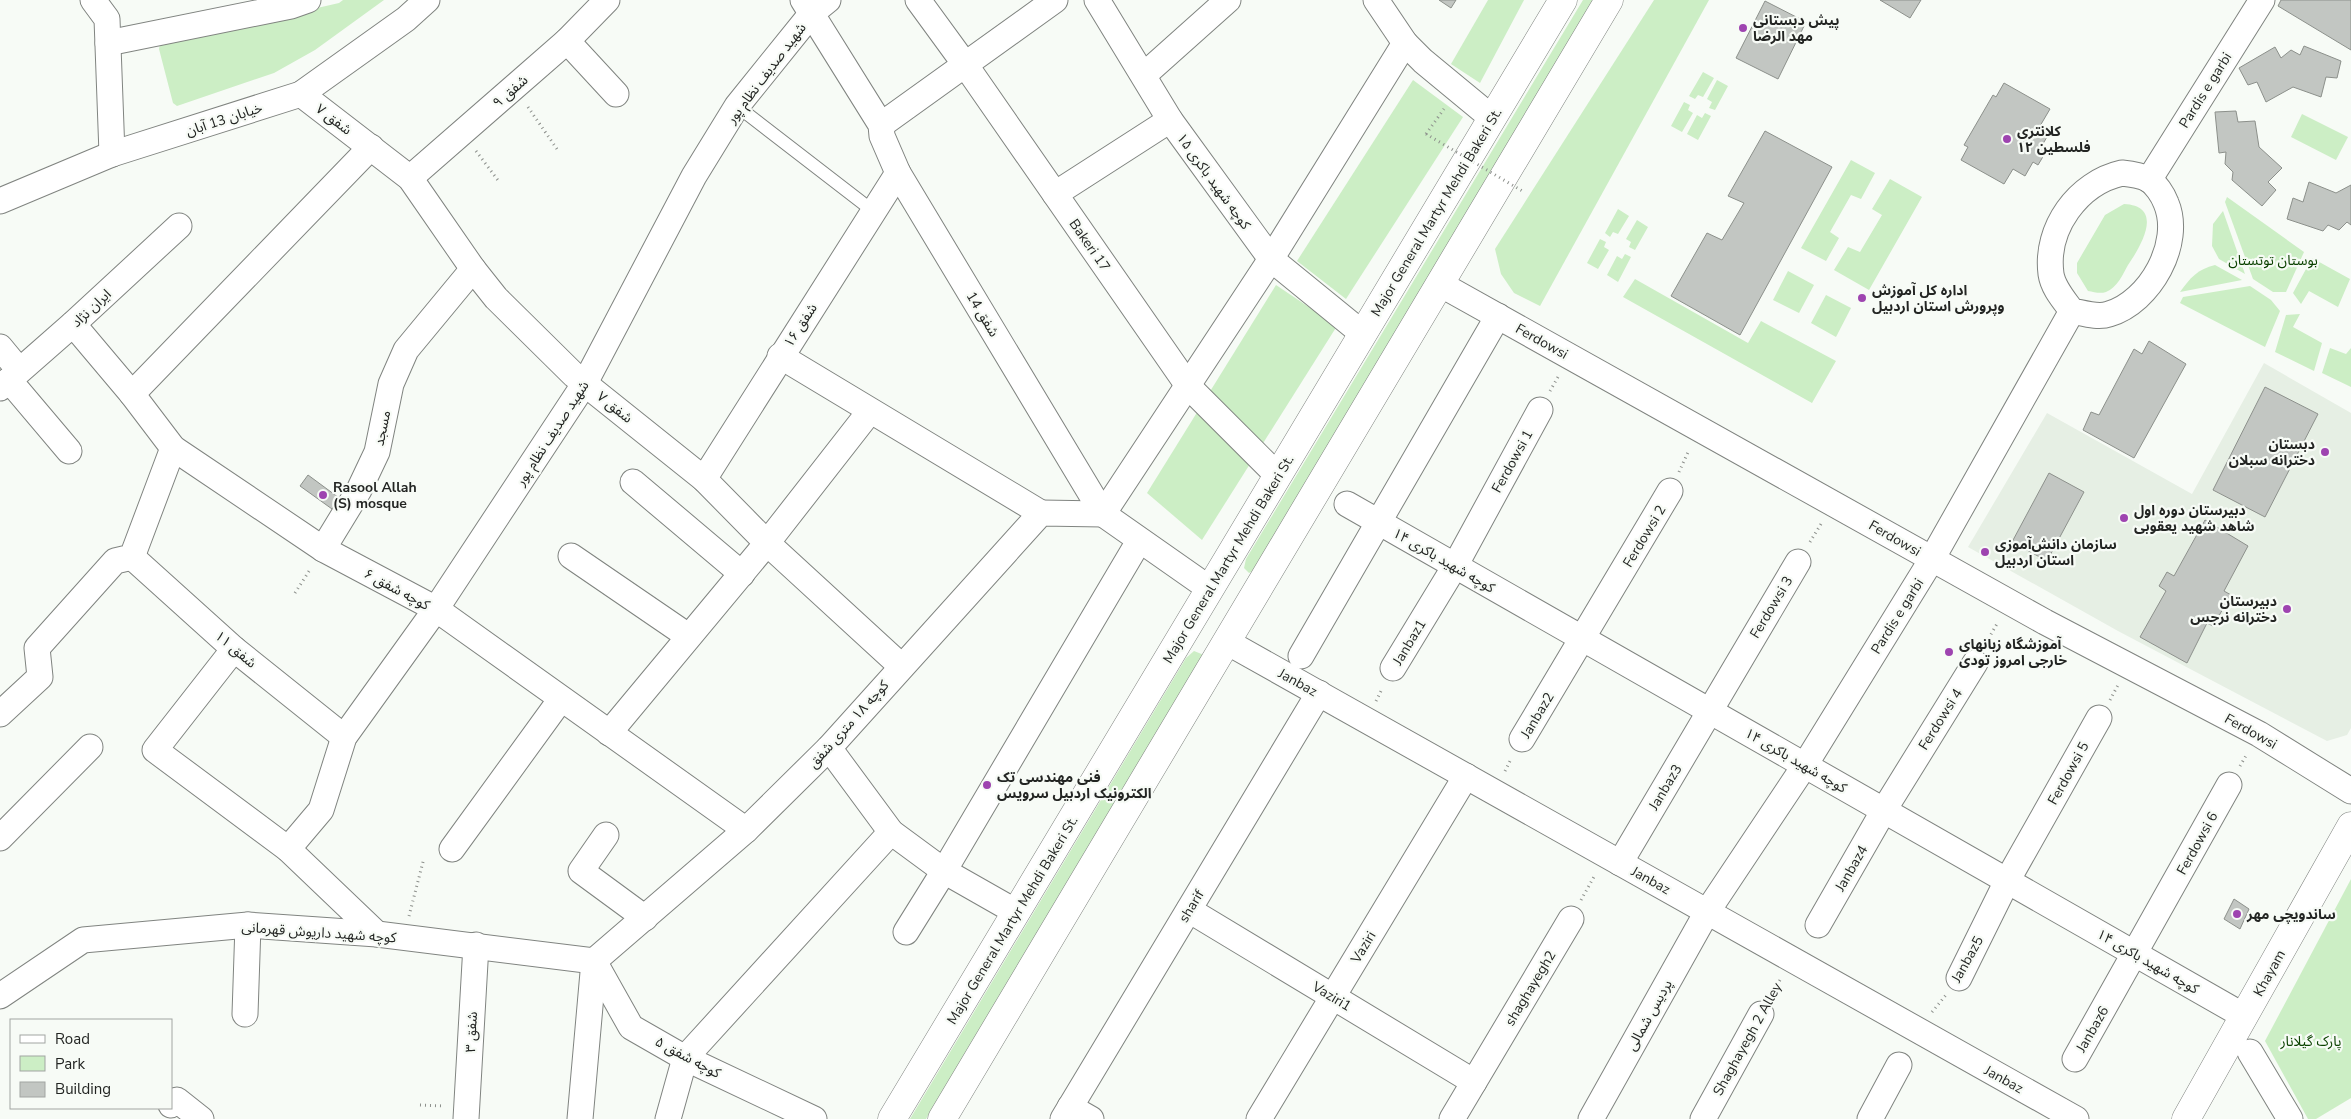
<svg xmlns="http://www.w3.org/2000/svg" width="2351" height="1119" font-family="'Nunito Sans','Noto Sans Arabic',sans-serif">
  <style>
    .built { fill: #e6efe4; fill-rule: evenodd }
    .green { fill: #cceec5 }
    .building { fill: #c2c6c2; stroke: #8c908b }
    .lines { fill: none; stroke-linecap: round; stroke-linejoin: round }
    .service-casing { stroke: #808480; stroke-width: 14 }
    .minor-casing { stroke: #808480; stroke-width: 27 }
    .tertiary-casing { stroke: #808480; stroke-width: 29 }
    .secondary-casing { stroke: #808480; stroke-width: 29 }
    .path { stroke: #8c8f8b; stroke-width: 3; stroke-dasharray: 1 4; stroke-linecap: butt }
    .service { stroke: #fff; stroke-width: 12 }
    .minor { stroke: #fff; stroke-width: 25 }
    .tertiary { stroke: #fff; stroke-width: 28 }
    .secondary { stroke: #fff; stroke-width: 28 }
    .path-bridge { stroke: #8c8f8b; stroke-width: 3; stroke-dasharray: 1 4; stroke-linecap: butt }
    .poi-dot { fill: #9e44b0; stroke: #f7fbf6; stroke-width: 2 }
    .labels { text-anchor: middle; stroke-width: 4.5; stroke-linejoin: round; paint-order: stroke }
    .poi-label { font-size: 14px; font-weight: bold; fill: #232523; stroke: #f7fbf6; text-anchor: start }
    .street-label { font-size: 14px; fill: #232523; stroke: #f7fbf6 }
    .park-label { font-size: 14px; fill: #0b4201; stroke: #f7fbf6 }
  </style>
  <rect width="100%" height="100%" fill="#f7fbf6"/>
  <path class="built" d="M2264 363 2351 413V728L2347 735 2327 741 2118 631 1968 547 2047 413 2192 494ZM2265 388 2318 414 2265 517 2213 490ZM2049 474 2084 492 2047 561 2012 542ZM2204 520 2247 546 2224 591 2231 595 2214 626 2207 623 2187 663 2140 637 2166 591 2160 586 2174 576Z"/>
  <g class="green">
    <polygon points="343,0 384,0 315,50 274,73 177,106 173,103 159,49 160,44 339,3"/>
    <polygon points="1488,0 1524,0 1480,83 1451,64"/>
    <polygon points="1583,0 1596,0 1255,570 1249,573 1244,568 1246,559"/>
    <polygon points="1654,0 1709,0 1540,306 1514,293 1501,274 1495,249"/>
    <polygon points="1703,72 1714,78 1703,97 1698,95 1695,99 1689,96"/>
    <polygon points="1413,80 1463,117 1346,299 1297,261"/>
    <polygon points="1717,80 1728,86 1715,110 1709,108 1712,102 1707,99"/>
    <polygon points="1684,102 1690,105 1688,110 1693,113 1682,132 1671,126"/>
    <polygon points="1705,113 1711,116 1698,140 1687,134 1697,115 1702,118"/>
    <polygon points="2302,114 2348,137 2336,160 2291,137"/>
    <polygon points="1851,160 1875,173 1861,199 1851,195 1830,232 1839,238 1826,261 1801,248"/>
    <polygon points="1890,179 1922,197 1869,290 1834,270 1848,247 1860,252 1882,215 1872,209"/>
    <polygon points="2227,197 2304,252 2286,292 2273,292 2253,279 2225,202"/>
    <path d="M2124 204C2165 206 2141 246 2128 265 2123 274 2117 288 2106 292 2100 294 2094 292 2088 291L2077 273V263L2105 215Z"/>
    <polygon points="1618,209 1629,216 1618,234 1613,232 1610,237 1605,233"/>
    <polygon points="2223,211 2245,274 2219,259 2212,246 2213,224"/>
    <polygon points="1637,220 1648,227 1635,250 1629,247 1631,242 1626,239"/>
    <polygon points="1600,239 1606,242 1604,247 1609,250 1598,269 1587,263"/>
    <polygon points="1625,254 1631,257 1618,282 1607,275 1617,256 1622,259"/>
    <polygon points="2312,258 2350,279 2338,307 2309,291 2301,304 2293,293"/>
    <path d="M2215 265 2242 280 2180 292C2190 278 2198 269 2215 265Z"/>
    <polygon points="1788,271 1814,285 1799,313 1773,300"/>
    <polygon points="1635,279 1748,343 1761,321 1836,361 1812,403 1623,297"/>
    <polygon points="1276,285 1337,326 1202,540 1147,493"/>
    <polygon points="2250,286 2271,300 2280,311 2265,347 2180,303 2183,297"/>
    <polygon points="1826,295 1851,308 1836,337 1811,323"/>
    <polygon points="2300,314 2293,327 2322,343 2314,371 2275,352 2286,315"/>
    <polygon points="2330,348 2346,354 2351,348 2351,387 2322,373"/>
    <polygon points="1194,651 1204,655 926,1119 910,1119 1186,658"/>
    <polygon points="2351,879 2351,1098 2316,1119 2308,1119 2265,1041"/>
  </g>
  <g class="building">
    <polygon points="1439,0 1456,0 1451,8"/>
    <polygon points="1880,0 1921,0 1910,18"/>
    <polygon points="2281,0 2351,0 2351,50 2278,6"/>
    <polygon points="1765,1 1806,22 1778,79 1736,58"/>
    <polygon points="2304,46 2341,61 2337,78 2326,77 2321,97 2293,87 2266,102 2257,82 2248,85 2239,68 2275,47 2281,58 2291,50 2300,55"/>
    <polygon points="2004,83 2050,109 2040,126 2050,132 2041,147 2047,150 2038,165 2033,162 2025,176 2013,169 2004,184 1961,160 1968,147 1964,145 1993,95 1996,97"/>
    <polygon points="2236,111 2238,122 2255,121 2259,147 2282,168 2268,182 2276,190 2262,206 2232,180 2233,172 2225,164 2226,152 2219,153 2215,112"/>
    <polygon points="1765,131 1832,167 1740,335 1671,296 1707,233 1722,240 1744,203 1728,196"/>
    <polygon points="2309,182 2336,193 2351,185 2351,225 2347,222 2339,230 2328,225 2323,231 2287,219 2293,198 2303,202"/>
    <polygon points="2149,341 2186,364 2134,458 2083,430 2091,412 2099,415 2134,349 2142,354"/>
    <polygon points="2265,387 2318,414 2265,517 2213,490"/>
    <polygon points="2049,473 2084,492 2047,561 2012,542"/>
    <polygon points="308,475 346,503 339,514 300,486"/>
    <polygon points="2205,520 2248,546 2224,591 2231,595 2213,626 2207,623 2187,663 2140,637 2166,591 2159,586 2167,572 2174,576"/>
    <polygon points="2234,899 2249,909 2240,929 2224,919"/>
  </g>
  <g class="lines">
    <g class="service-casing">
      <polyline id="service" points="737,106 873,211"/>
    </g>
    <g class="minor-casing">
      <g id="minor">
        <polyline points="93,0 107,19 112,154"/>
        <polyline points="803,0 881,125 882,136 898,173 1103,514 1210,589"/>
        <polyline points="918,0 964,63 1189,387 1278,476"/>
        <polyline points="1097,0 1170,120 1271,259 1363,334"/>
        <polyline points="1376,0 1405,43 1423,61 1492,118"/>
        <polyline points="567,41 616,94"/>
        <polyline points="108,43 291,6 308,0"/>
        <polyline points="1144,75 1228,0"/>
        <polyline points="301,94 410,178 473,269 496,298 574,375 704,479 767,543 901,666"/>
        <polyline points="881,125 1055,0"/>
        <path d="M2122 173C2131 174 2140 175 2148 179 2156 184 2163 195 2166 203 2183 243 2150 302 2109 314 2098 318 2083 313 2072 311 2064 300 2053 288 2051 274 2045 228 2078 183 2122 173Z"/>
        <polyline points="410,178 567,41 607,0"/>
        <polyline points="2149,180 2262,0"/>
        <polyline points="1055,194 1170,120"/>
        <polyline points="0,201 112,154 301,94 406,19 427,0"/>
        <polyline points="1440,284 2045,622 2259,734 2351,791"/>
        <polyline points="73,324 132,394 173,448 323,549 436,609 746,830"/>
        <polyline points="0,347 19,370"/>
        <polyline points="780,356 1041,513"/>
        <polyline points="9,380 69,451"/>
        <polyline points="0,388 73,324 179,226"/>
        <polyline points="132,394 371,147"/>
        <polyline points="704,479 898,173"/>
        <polyline points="633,482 742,574"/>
        <polyline points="1347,504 2244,1016"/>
        <polyline points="323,549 359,490 377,452 391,384 406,350 473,269"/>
        <polyline points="571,556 688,636"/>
        <polyline points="132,557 234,649 344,737"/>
        <polyline points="1227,642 2076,1119"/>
        <polyline points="234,649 155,750 288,849 377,934"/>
        <polyline points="1301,656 1498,316"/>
        <polyline points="1393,668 1455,566 1540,410"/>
        <polyline points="0,714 40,677 37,648 115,561 132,557 173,448"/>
        <polyline points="609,733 767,543 870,411"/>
        <polyline points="1522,739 1670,491"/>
        <polyline points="829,748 891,832 944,871 1016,912"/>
        <polyline points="606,835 581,871 645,918"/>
        <polyline points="0,838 90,747"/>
        <polyline points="288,849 321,810 344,737 436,609 585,383 694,176 737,106 812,13 828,0"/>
        <polyline points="452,849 561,699"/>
        <polyline points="1620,863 1798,562"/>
        <polyline points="1189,910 1474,1082"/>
        <polyline points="1818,925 1884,810 1975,663"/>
        <polyline points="906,932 944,871 1139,541"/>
        <polyline points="594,961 746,830 829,748 1041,513 1103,514 1271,259 1405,43"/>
        <polyline points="594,961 631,1027 685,1058 814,1119"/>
        <polyline points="1959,978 2007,881 2099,718"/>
        <polyline points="0,996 83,940 248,925 377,934 594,961"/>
        <polyline points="245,1014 248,925"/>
        <polyline points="2250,1052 2290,1119"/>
        <polyline points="2075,1059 2229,785"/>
        <polyline points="171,1105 177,1100 201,1119"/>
        <polyline points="1070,1107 1091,1119"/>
        <polyline points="466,1119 476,945"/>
        <polyline points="580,1119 594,961"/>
        <polyline points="668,1119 685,1058 891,832"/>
        <polyline points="1063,1119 1319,693"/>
        <polyline points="1259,1119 1466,776"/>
        <polyline points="1452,1119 1571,919"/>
        <polyline points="1591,1119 1707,912 1805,765 1932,559 2072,311"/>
        <polyline points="1703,1119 1761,1014"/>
        <polyline points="1870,1119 1899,1065"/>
      </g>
    </g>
    <g class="tertiary-casing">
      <polyline id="tertiary" points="2186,1119 2351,826"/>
    </g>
    <g class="secondary-casing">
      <g id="secondary">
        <polyline points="892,1119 1563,0"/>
        <polyline points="942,1119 1609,0"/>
      </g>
    </g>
    <g class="path">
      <polyline points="528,107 559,152"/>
      <polyline points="1426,134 1444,109"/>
      <polyline points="476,151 500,183"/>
      <polyline points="1550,391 1558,377"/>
      <polyline points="1679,472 1689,450"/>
      <polyline points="1810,542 1821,524"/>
      <polyline points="295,593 311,568"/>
      <polyline points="1986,643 1998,622"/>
      <polyline points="2110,700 2118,685"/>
      <polyline points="1376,701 1382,689"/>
      <polyline points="2240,766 2247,754"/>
      <polyline points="1505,771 1511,759"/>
      <polyline points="1581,900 1595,875"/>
      <polyline points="409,916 424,858"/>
      <polyline points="1772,994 1780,980"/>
      <polyline points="1932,1012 1946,995"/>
      <polyline points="420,1105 444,1106"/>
    </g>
    <use href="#service" class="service"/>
    <use href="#minor" class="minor"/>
    <use href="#tertiary" class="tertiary"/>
    <use href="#secondary" class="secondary"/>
    <polyline class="path-bridge" points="1426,134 1524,192"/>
  </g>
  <g class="poi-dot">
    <circle cx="1743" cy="28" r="5"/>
    <circle cx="2007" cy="139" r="5"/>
    <circle cx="1862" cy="298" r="5"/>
    <circle cx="2325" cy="452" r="5"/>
    <circle cx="323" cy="495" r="5"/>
    <circle cx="2124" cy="518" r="5"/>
    <circle cx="1985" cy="552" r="5"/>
    <circle cx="2287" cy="609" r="5"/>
    <circle cx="1949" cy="652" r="5"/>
    <circle cx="987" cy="785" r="5"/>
    <circle cx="2237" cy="914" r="5"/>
  </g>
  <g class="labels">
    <g class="poi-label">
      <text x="1753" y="25">پیش دبستانی<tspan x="1753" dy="16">مهد الرضا</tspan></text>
      <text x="2017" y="136">کلانتری<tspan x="2017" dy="16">۱۲ فلسطین</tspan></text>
      <text x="1872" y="295">اداره کل آموزش<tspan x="1872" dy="16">وپرورش استان اردبیل</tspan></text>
      <text x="2315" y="449" text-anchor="end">دبستان<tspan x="2315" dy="16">دخترانه سبلان</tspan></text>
      <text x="333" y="492">Rasool Allah<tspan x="333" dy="16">(S) mosque</tspan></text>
      <text x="2134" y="515">دبیرستان دوره اول<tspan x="2134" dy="16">شاهد شهید یعقوبی</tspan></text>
      <text x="1995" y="549">سازمان دانش‌آموزی<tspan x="1995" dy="16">استان اردبیل</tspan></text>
      <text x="2277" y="606" text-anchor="end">دبیرستان<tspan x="2277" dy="16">دخترانه نرجس</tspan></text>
      <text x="1959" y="649">آموزشگاه زبانهای<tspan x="1959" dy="16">خارجی امروز تودی</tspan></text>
      <text x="997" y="782">فنی مهندسی تک<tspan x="997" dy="16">الکترونیک اردبیل سرویس</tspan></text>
      <text x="2247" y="919">ساندویچی مهر</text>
    </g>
    <g class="street-label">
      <text transform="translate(766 73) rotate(-53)" y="5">شهید صدیف نظام پور</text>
      <text transform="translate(2205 90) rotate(-58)" y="5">Pardis e garbi</text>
      <text transform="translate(510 91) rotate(-41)" y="5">شفق ۹</text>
      <text transform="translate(224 119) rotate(-18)" y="5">خیابان 13 آبان</text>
      <text transform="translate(334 119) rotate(37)" y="5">شفق ۷</text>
      <text transform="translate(1214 181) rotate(54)" y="5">کوچه شهید باکری ۱۵</text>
      <text transform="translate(1436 212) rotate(-59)" y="5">Major General Martyr Mehdi Bakeri St.</text>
      <text transform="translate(1090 245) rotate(55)" y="5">Bakeri 17</text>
      <text transform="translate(91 308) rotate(-43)" y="5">ایران نژاد</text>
      <text transform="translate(983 314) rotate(59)" y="5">شفق 14</text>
      <text transform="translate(800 325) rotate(-57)" y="5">شفق ۱۶</text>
      <text transform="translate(1542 341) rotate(29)" y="5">Ferdowsi</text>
      <text transform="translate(615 407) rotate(39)" y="5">شفق ۷</text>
      <text transform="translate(382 428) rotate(-78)" y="5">مسجد</text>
      <text transform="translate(552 433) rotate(-57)" y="5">شهید صدیف نظام پور</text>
      <text transform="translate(1512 461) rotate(-61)" y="5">Ferdowsi 1</text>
      <text transform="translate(1644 536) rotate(-59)" y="5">Ferdowsi 2</text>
      <text transform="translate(1895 538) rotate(30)" y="5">Ferdowsi</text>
      <text transform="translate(1228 559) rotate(-59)" y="5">Major General Martyr Mehdi Bakeri St.</text>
      <text transform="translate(1444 560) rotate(30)" y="5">کوچه شهید باکری ۱۴</text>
      <text transform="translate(397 589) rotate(28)" y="5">کوچه شفق ۶</text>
      <text transform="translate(1771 607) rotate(-59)" y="5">Ferdowsi 3</text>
      <text transform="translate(1897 616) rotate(-58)" y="5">Pardis e garbi</text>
      <text transform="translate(1409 642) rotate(-59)" y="5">Janbaz1</text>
      <text transform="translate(236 649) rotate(40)" y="5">شفق ۱۱</text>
      <text transform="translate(1298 682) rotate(29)" y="5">Janbaz</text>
      <text transform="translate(1537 715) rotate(-59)" y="5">Janbaz2</text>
      <text transform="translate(1940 719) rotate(-58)" y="5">Ferdowsi 4</text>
      <text transform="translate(848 724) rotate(-48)" y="5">کوچه ۱۸ متری شفق</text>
      <text transform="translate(2251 731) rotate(29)" y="5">Ferdowsi</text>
      <text transform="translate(1796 760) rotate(30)" y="5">کوچه شهید باکری ۱۴</text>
      <text transform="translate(2068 773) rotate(-61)" y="5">Ferdowsi 5</text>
      <text transform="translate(1665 787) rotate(-59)" y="5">Janbaz3</text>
      <text transform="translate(2197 843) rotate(-61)" y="5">Ferdowsi 6</text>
      <text transform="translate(1851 868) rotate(-60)" y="5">Janbaz4</text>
      <text transform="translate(1651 880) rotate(29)" y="5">Janbaz</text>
      <text transform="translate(1191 906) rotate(-59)" y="5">sharif</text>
      <text transform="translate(1012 920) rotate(-59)" y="5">Major General Martyr Mehdi Bakeri St.</text>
      <text transform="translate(319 932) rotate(4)" y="5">کوچه شهید داریوش قهرمانی</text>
      <text transform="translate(1363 947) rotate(-59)" y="5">Vaziri</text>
      <text transform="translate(1967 959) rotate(-61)" y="5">Janbaz5</text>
      <text transform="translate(2148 961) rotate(30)" y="5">کوچه شهید باکری ۱۴</text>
      <text transform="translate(2269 973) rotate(-61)" y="5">Khayam</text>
      <text transform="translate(1530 988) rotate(-59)" y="5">shaghayegh2</text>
      <text transform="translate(1332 996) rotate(31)" y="5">Vaziri1</text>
      <text transform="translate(1649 1015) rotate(-61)" y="5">پردیس شمالی</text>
      <text transform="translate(2092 1029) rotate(-60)" y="5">Janbaz6</text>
      <text transform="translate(471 1032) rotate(-87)" y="5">شفق ۳</text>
      <text transform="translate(1747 1039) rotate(-61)" y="5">Shaghayegh 2 Alley</text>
      <text transform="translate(688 1057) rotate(28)" y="5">کوچه شفق ۵</text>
      <text transform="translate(2004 1079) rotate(29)" y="5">Janbaz</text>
    </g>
    <g class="park-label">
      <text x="2273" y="265">بوستان توتستان</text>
      <text x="2311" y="1046">پارک گیلانار</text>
    </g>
  </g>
  <rect x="10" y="1019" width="162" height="90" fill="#f7fbf6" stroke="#a2a5a2"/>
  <rect x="20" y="1035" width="25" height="8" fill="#ffffff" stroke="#a2a5a2"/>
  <text x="55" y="1044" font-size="15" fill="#232523">Road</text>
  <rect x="20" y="1056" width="25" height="15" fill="#cceec5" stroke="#a2a5a2"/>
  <text x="55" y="1069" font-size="15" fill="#232523">Park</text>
  <rect x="20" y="1082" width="25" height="15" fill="#c2c6c2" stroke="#a2a5a2"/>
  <text x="55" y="1094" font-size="15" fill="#232523">Building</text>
</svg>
